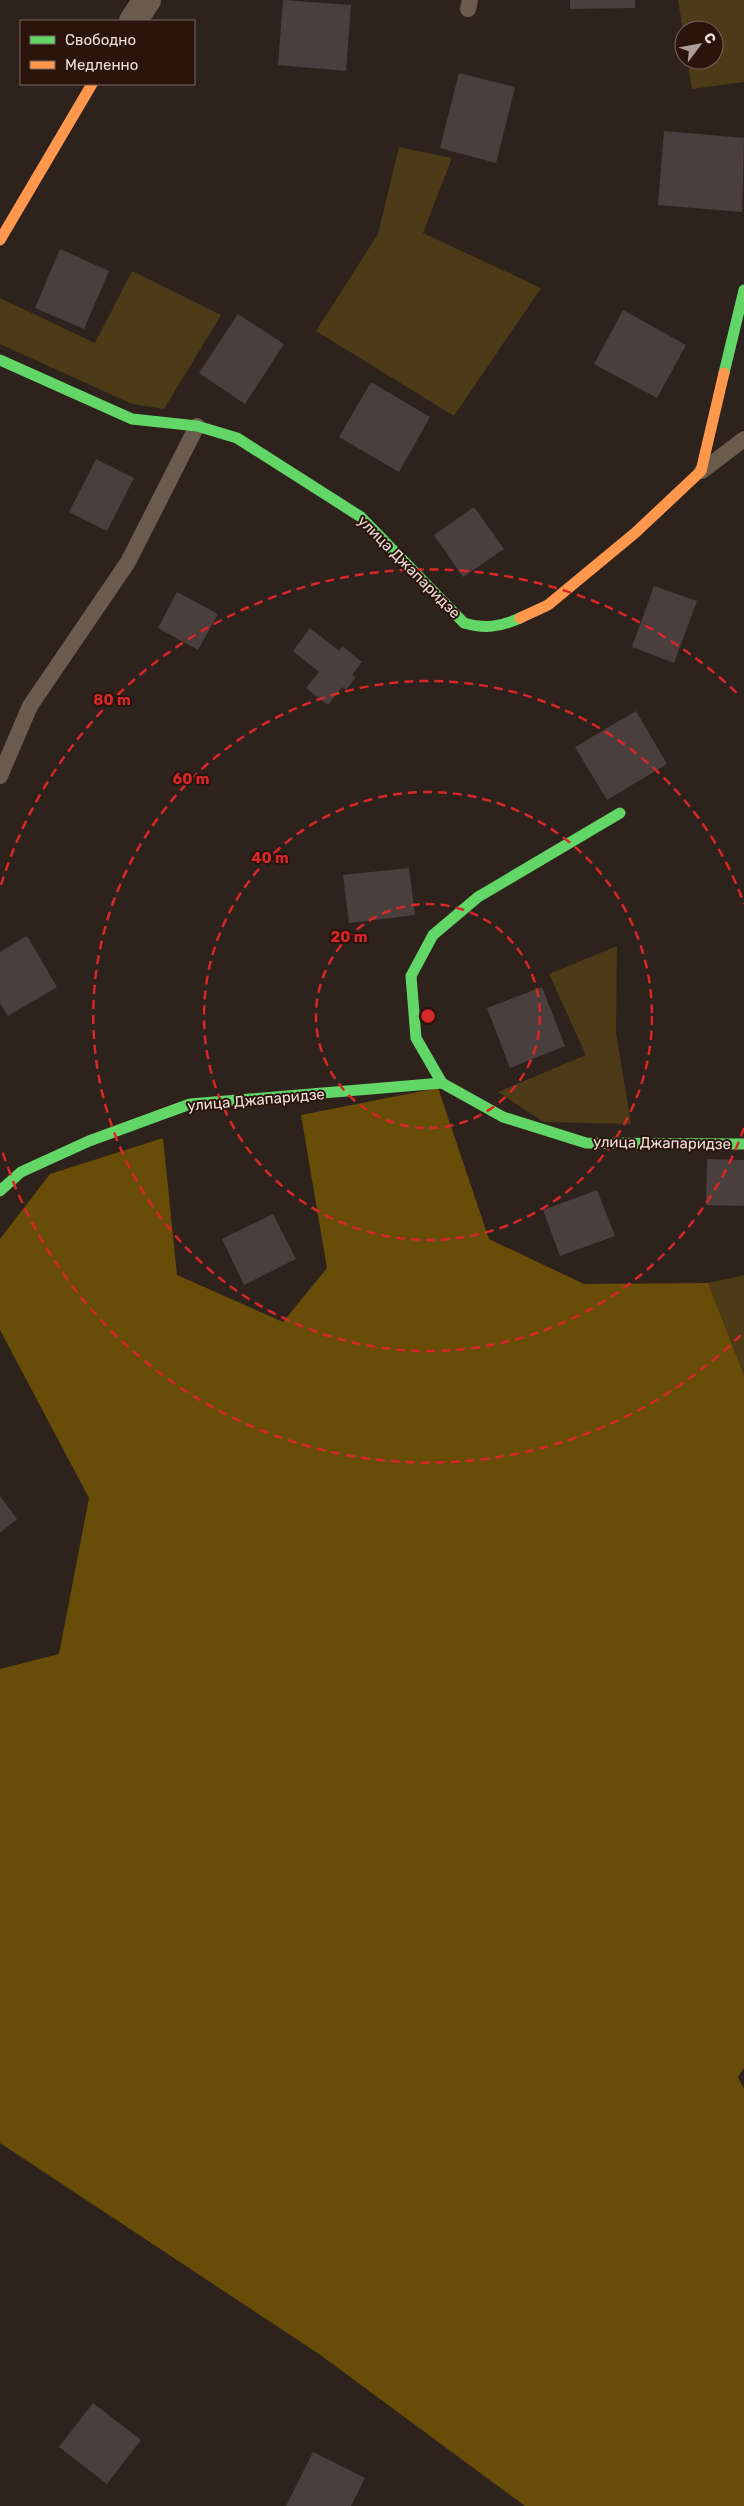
<svg xmlns="http://www.w3.org/2000/svg" width="744" height="2506" font-family="Rubik,sans-serif">
  <style>
    .green { fill: #4c3b16 }
    .forest { fill: #684d08 }
    .building { fill: #4b3f3d }
    .lines { fill: none; stroke-linecap: round; stroke-linejoin: round }
    .lane { stroke: #6a5b4d; stroke-width: 16 }
    .street { stroke: #6a5b4d; stroke-width: 28 }
    .fast { stroke: #63d668; stroke-width: 11 }
    .slow { stroke: #ff974d; stroke-width: 11 }
    .ring { fill: none; stroke: #d62828; stroke-width: 2.5; stroke-dasharray: 9 6 }
    .labels { text-anchor: middle; stroke-width: 4; stroke-linejoin: round; paint-order: stroke }
    .street-label { font-size: 15px; fill: #f0e0da; stroke: #2a140c }
    .centre { fill: #d62828; stroke: #2a140c; stroke-width: 2.5 }
    .ring-label { font-size: 15px; text-anchor: middle; font-weight: bold; fill: #d62828; stroke: #2a140c; stroke-width: 4; stroke-linejoin: round; paint-order: stroke }
  </style>
  <rect width="100%" height="100%" fill="#2e221c"/>
  <g class="green">
    <polygon points="678,0 744,0 744,82 692,89 687,60 714,60 714,30 684,30 684,37"/>
    <polygon points="399,147 452,158 423,233 541,288 454,416 316,331 378,234"/>
    <polygon points="132,271 221,315 164,409 132,404 0,344 0,298 95,343"/>
    <polygon points="617,946 616,1033 631,1124 544,1122 498,1092 586,1055 549,974"/>
    <polygon points="744,1275 744,1375 708,1283"/>
  </g>
  <polygon class="forest" points="438,1088 489,1239 584,1284 708,1283 744,1375 744,2068 738,2077 744,2089 744,2506 525,2506 319,2354 0,2143 0,1669 59,1654 89,1498 0,1330 0,1239 50,1174 163,1138 177,1275 283,1322 327,1268 301,1115"/>
  <g class="building">
    <polygon points="283,0 351,5 346,71 278,65"/>
    <polygon points="570,0 635,0 635,8 570,9"/>
    <polygon points="459,73 515,87 496,163 440,148"/>
    <polygon points="664,131 744,138 742,212 658,205"/>
    <polygon points="60,249 109,271 84,329 35,308"/>
    <polygon points="623,310 686,345 657,398 594,364"/>
    <polygon points="238,314 284,344 245,404 199,373"/>
    <polygon points="371,382 430,417 399,472 339,437"/>
    <polygon points="96,459 134,478 107,531 69,512"/>
    <polygon points="474,507 504,549 463,577 434,535"/>
    <polygon points="654,586 697,601 674,663 632,647"/>
    <polygon points="177,592 218,614 198,650 158,628"/>
    <polygon points="310,628 339,651 342,646 362,662 352,675 356,677 346,690 342,687 328,705 306,688 319,672 293,651"/>
    <polygon points="636,711 667,764 607,800 575,747"/>
    <polygon points="409,868 415,915 349,923 343,875"/>
    <polygon points="27,936 57,987 8,1016 0,1003 0,952"/>
    <polygon points="542,987 565,1046 510,1068 487,1008"/>
    <polygon points="707,1159 744,1160 744,1206 706,1205"/>
    <polygon points="597,1190 615,1236 560,1256 543,1210"/>
    <polygon points="273,1214 296,1259 244,1285 222,1239"/>
    <polygon points="0,1496 17,1519 0,1533"/>
    <polygon points="93,2403 141,2440 107,2484 59,2447"/>
    <polygon points="313,2452 365,2478 351,2506 286,2506"/>
  </g>
  <g class="lines">
    <g class="lane">
      <polyline points="468,9 470,0"/>
      <polyline points="702,471 744,439"/>
      <polyline points="0,776 30,706 128,562 197,426"/>
    </g>
    <polyline class="street" points="133,21 147,0"/>
    <g class="fast">
      <path d="M0 360 132 419 197 426 237 438 361 517 464 623C485 629 500 627 520 618"/>
      <polyline points="724,373 744,290"/>
      <polyline points="620,813 478,897 433,935 411,976 416,1038 442,1083 503,1117 586,1143 744,1144"/>
      <polyline points="0,1191 21,1172 89,1141 190,1104 442,1083"/>
    </g>
    <g class="slow">
      <polyline points="0,240 92,84"/>
      <polyline points="520,618 548,605 635,533 701,471 724,373"/>
    </g>
  </g>
  <g class="ring">
    <circle cx="428" cy="1016" r="112"/>
    <circle cx="428" cy="1016" r="224"/>
    <path d="M744 1128A335 335 0 1 1 744 904"/>
    <path d="M741 1335A447 447 0 0 1 1 1147M1 885A447 447 0 0 1 741 697"/>
  </g>
  <g class="labels">
    <g class="street-label">
      <text transform="translate(409 567) rotate(45)" y="5">улица Джапаридзе</text>
      <text transform="translate(256 1100) rotate(-5)" y="5">улица Джапаридзе</text>
      <text transform="translate(662 1143) rotate(1)" y="5">улица Джапаридзе</text>
    </g>
  </g>
  <circle cx="428" cy="1016" r="8" class="centre"/>
  <g class="ring-label">
    <text x="112" y="705">80 m</text>
    <text x="191" y="784">60 m</text>
    <text x="270" y="863">40 m</text>
    <text x="349" y="942">20 m</text>
  </g>
  <rect x="20" y="20" width="175" height="65" fill="#2a140c" stroke="#79665e"/>
  <rect x="30" y="36" width="25" height="8" fill="#63d668" stroke="#79665e"/>
  <text x="65" y="45" font-size="15" fill="#f0e0da">Свободно</text>
  <rect x="30" y="61" width="25" height="8" fill="#ff974d" stroke="#79665e"/>
  <text x="65" y="70" font-size="15" fill="#f0e0da">Медленно</text>
  <g transform="translate(699 45) rotate(58)"><circle r="24" fill="#2a140c" stroke="#79665e"/>
  <path d="M0-4L9 19L0 12L-9 19Z" fill="#ac9e98"/>
  <text y="-8" font-size="14" font-weight="bold" text-anchor="middle" fill="#f0e0da">С</text>
  </g>
</svg>
